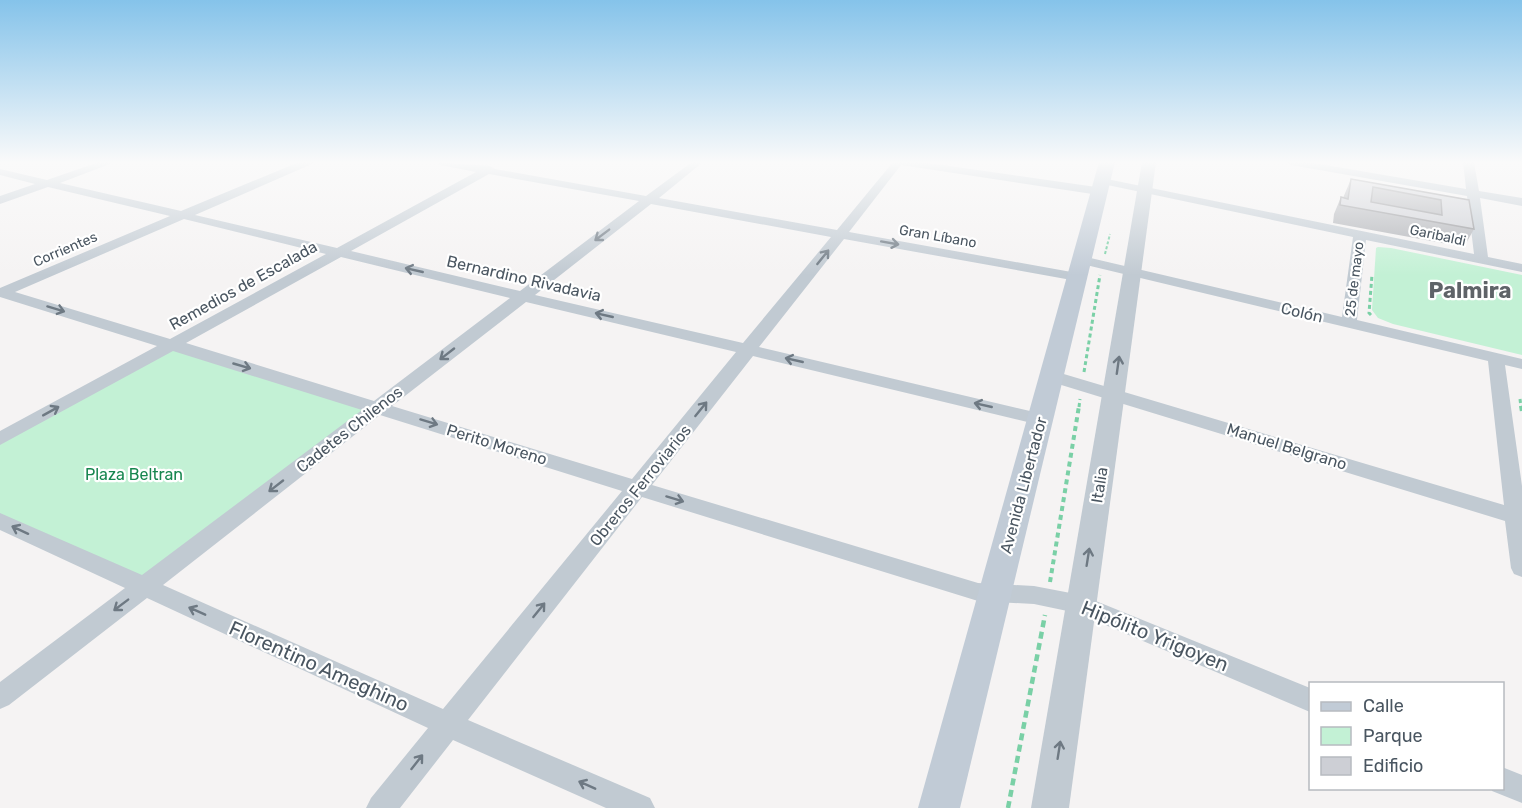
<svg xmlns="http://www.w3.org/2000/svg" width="1522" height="808" font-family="Rubik,sans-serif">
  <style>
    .green { fill: #c3f1d5 }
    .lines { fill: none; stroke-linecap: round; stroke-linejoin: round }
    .path-far3 { stroke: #7ad0a6; stroke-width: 2; stroke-dasharray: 3 2; stroke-linecap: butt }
    .path-far2 { stroke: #7ad0a6; stroke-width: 3; stroke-dasharray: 4 3; stroke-linecap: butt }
    .path-far1 { stroke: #7ad0a6; stroke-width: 4; stroke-dasharray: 5 4; stroke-linecap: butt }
    .path { stroke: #7ad0a6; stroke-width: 4.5; stroke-dasharray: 7 4.5; stroke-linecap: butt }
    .minor { fill: #c1cad2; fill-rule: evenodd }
    .tertiary { fill: #c1cad2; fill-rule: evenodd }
    .secondary { fill: #c1cbd6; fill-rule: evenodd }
    .wall { fill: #b0b2b7 }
    .building { fill: #cdcfd5; stroke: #909195; stroke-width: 1.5; fill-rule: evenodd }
    .oneway { stroke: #6e7983 }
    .labels { text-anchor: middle; stroke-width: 4.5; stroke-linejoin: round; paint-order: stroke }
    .far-street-label { font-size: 14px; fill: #4a5661; stroke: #fff }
    .street-label { font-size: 16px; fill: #4a5661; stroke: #fff }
    .park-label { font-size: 16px; fill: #17864f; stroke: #fff }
    .near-street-label { font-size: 20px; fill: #4a5661; stroke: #fff }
    .district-label { font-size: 22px; font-weight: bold; fill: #5f6368; stroke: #fff }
  </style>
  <rect width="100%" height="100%" fill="#f5f3f3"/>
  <g class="green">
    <polygon points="1378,247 1391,248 1522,275 1522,355 1393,324 1378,318 1372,310 1376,248"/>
    <polygon points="170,345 379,407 144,587 0,521 0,439"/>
  </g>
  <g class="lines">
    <polyline class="path-far3" points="1105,254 1110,234"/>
    <g class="path-far2">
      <polyline points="1371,315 1369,313 1372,275"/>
      <polyline points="1084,372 1100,275"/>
      <polyline points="1520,399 1521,407"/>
      <polyline points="1079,407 1080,399"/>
    </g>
    <g class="path-far1">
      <polyline points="1521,406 1522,412"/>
      <polyline points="1050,582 1079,406"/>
    </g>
    <polyline class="path" points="1008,808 1045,615"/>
    <g class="minor">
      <path d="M99 162H115L60 183 181 211 299 162H313L312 164 195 215 337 248 476 172 440 165 435 162 490 166 495 169 646 196 692 162H703L659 198 837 230 893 162H921L1103 188 1105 191 1099 195 901 165 849 232 1077 273 1084 277 1077 281 844 239 759 347 1047 415 1049 419 1047 423 1040 425 753 356 652 485 978 583 1034 586 1081 595 1310 688V712L1077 613 1034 604 978 601 642 497 468 720 650 798 655 808H606L453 740 400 808H366L371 798 428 728 147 598 9 705 0 709V682L125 588 0 530V513L142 575 362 410 173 351 0 445V431L157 346 0 297V288L170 216 48 187 0 204V196L35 184 0 175V169L47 180ZM489 174 639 201 520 291 351 251ZM651 204 831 237 743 343 535 295ZM184 219 326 254 170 339 15 292ZM341 257 510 298 374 401 186 343ZM526 302 736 352 632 479 392 406ZM380 415 622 491 443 709 163 585Z"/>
      <polygon points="1285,162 1308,162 1466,189 1463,162 1474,162 1479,191 1522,198 1522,206 1480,198 1488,257 1522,264 1522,272 1366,240 1357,320 1522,359 1522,369 1505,365 1522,486 1522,577 1514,574 1511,568 1505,521 1045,380 1042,376 1045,372 1057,372 1504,505 1488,361 1082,264 1075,260 1082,256 1342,317 1353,237 1098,183 1098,179 1102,178 1474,254 1467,196 1291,165"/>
      <polygon points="1502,767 1522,775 1522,803 1492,791 1491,788 1502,788"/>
    </g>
    <polygon class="tertiary" points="1142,162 1156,162 1069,808 1031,808"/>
    <polygon class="secondary" points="1099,162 1115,162 960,808 918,808"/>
  </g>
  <polygon class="wall" points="1351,179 1469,200 1474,229 1464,247 1333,223 1334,214 1341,197 1343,198"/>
  <path class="building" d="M1351 179 1469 200 1474 229 1340 205 1341 197 1348 199ZM1373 187 1441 200 1442 215 1371 202Z"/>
  <defs><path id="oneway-shaft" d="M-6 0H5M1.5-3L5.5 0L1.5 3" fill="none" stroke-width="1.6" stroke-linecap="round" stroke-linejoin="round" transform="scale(1.5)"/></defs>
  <g class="oneway">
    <use href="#oneway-shaft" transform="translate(602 235) rotate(143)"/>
    <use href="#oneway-shaft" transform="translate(890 243) rotate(10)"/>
    <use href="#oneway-shaft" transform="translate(823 257) rotate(-51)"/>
    <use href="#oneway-shaft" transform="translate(414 270) rotate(-167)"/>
    <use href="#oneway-shaft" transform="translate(56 309) rotate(17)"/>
    <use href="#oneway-shaft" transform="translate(604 315) rotate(-167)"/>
    <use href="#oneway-shaft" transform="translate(447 354) rotate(142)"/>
    <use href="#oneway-shaft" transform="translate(794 360) rotate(-167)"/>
    <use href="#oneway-shaft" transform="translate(1118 365) rotate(-82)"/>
    <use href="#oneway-shaft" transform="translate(242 366) rotate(16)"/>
    <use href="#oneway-shaft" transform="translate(983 405) rotate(-167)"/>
    <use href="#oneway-shaft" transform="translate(701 409) rotate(-51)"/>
    <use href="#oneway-shaft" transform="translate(51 411) rotate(-29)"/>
    <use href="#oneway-shaft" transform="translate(429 422) rotate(17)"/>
    <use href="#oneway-shaft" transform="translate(276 486) rotate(142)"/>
    <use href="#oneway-shaft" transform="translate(675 499) rotate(17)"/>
    <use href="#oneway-shaft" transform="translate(20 530) rotate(-155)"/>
    <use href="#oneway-shaft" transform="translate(1088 557) rotate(-81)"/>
    <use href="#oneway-shaft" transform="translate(121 605) rotate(143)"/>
    <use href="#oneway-shaft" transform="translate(539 610) rotate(-51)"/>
    <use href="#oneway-shaft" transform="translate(197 611) rotate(-156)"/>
    <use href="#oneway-shaft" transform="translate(1059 750) rotate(-81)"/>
    <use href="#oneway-shaft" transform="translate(417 762) rotate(-52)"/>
    <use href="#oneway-shaft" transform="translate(587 785) rotate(-156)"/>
  </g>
  <linearGradient id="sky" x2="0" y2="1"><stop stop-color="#85c3ea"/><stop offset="0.59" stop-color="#fafafa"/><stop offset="1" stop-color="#fafafa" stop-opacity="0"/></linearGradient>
  <rect width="1522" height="275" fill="url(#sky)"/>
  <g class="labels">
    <g class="far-street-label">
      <text transform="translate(1438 235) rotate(12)" y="5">Garibaldi</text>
      <text transform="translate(938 236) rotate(10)" y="5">Gran Líbano</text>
      <text transform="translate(65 249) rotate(-23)" y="5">Corrientes</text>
      <text transform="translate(1354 279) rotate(-83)" y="5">25 de mayo</text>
    </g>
    <g class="street-label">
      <text transform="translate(524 278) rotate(13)" y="6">Bernardino Rivadavia</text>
      <text transform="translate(243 285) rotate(-29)" y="6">Remedios de Escalada</text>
      <text transform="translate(1302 312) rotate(13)" y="6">Colón</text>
      <text transform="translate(349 429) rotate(-38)" y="6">Cadetes Chilenos</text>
      <text transform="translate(497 444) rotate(17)" y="6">Perito Moreno</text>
      <text transform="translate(1287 446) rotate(17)" y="6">Manuel Belgrano</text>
      <text transform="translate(640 485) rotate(-51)" y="6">Obreros Ferroviarios</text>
      <text transform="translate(1023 485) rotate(-75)" y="6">Avenida Libertador</text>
      <text transform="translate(1099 485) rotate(-81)" y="6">Italia</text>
    </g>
    <g class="park-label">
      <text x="134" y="480">Plaza Beltran</text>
    </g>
    <g class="near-street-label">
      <text transform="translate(1155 636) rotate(22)" y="7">Hipólito Yrigoyen</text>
      <text transform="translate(319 666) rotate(24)" y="7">Florentino Ameghino</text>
    </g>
    <g class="district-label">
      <text x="1470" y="298">Palmira</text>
    </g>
  </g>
  <rect x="1309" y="682" width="195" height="108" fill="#ffffff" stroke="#b7bbc0" stroke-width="1.5"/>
  <rect x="1321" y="702" width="30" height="9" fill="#c1cbd6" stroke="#b7bbc0" stroke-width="1.5"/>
  <text x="1363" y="712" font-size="18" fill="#4a5661">Calle</text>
  <rect x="1321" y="727" width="30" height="18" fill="#c3f1d5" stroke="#b7bbc0" stroke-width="1.5"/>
  <text x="1363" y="742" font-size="18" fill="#4a5661">Parque</text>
  <rect x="1321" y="757" width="30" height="18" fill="#cdcfd5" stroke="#b7bbc0" stroke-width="1.5"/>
  <text x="1363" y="772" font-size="18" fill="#4a5661">Edificio</text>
</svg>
